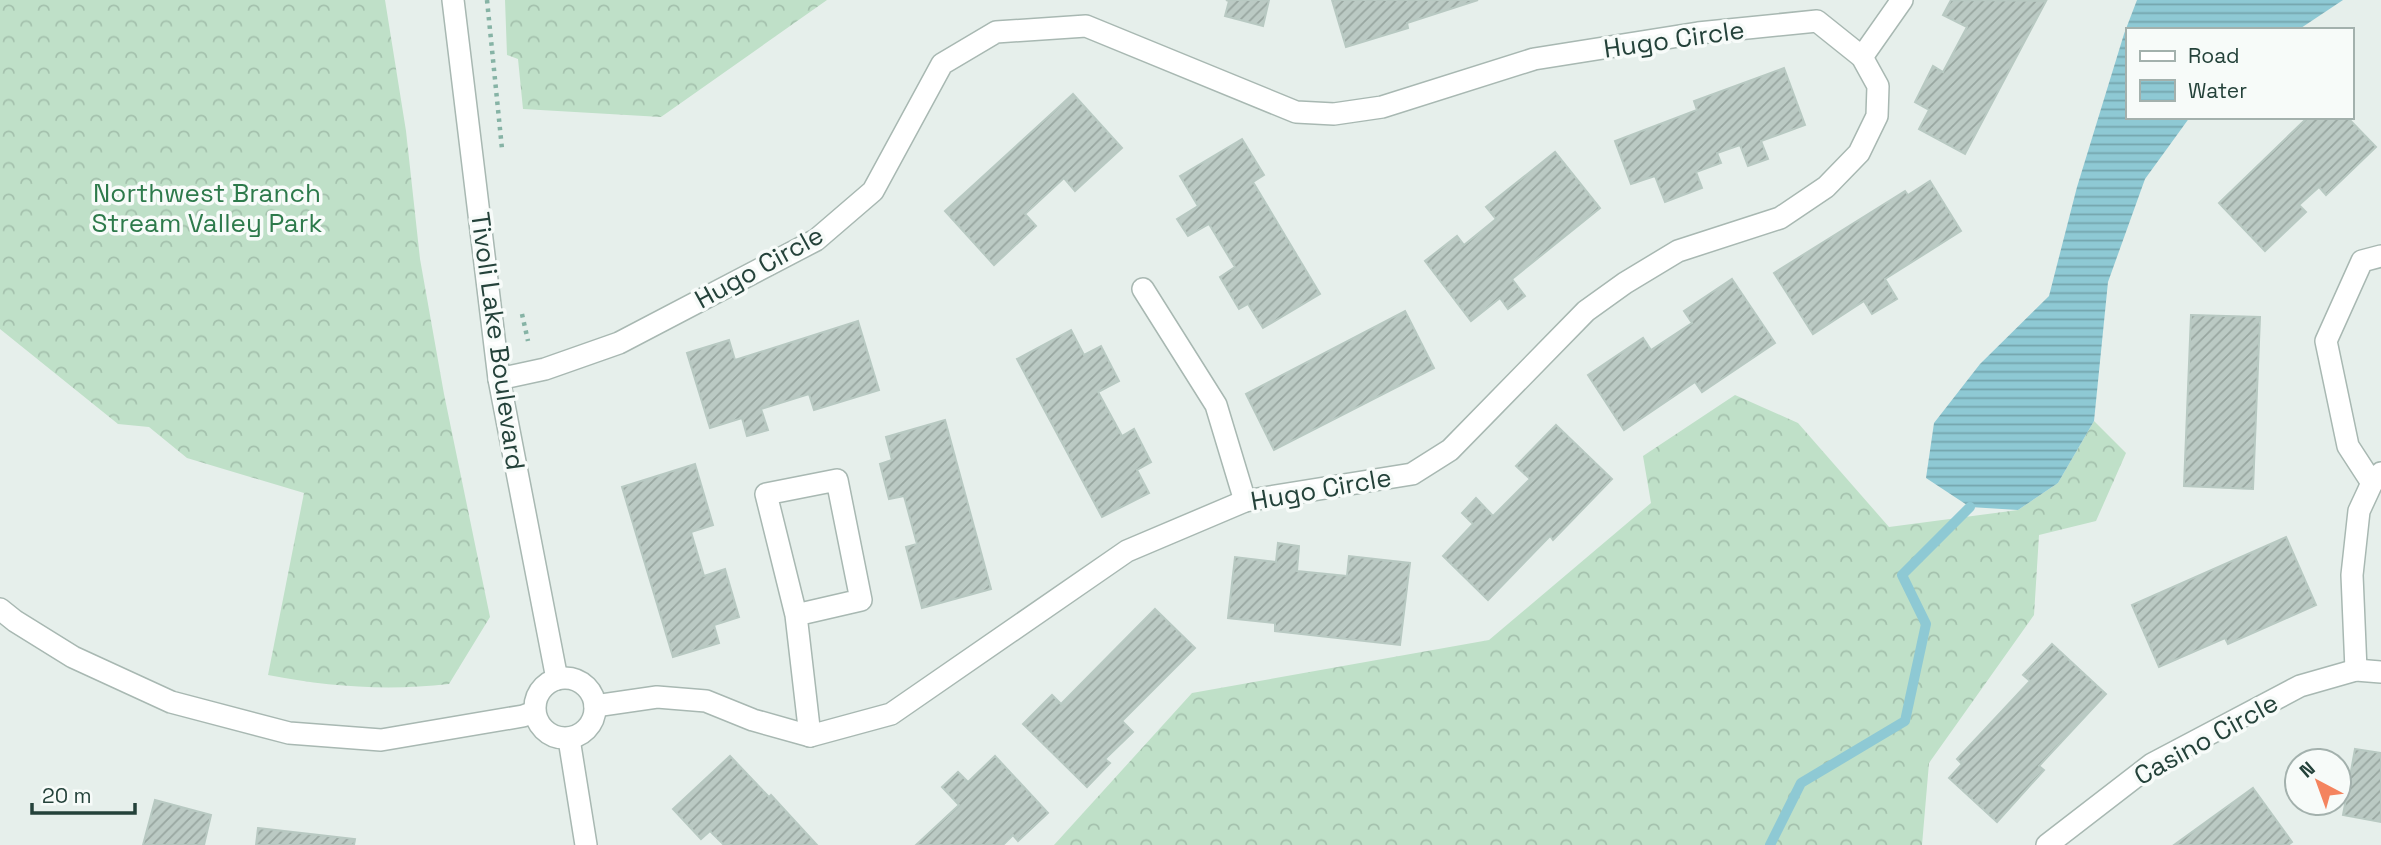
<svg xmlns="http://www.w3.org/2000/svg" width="2381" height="845" font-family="'Space Grotesk',sans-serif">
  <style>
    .forest { fill: url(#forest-crowns) }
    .water { fill: url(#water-rules) }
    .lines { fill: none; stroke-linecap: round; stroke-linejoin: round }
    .stream { stroke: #8ec9d4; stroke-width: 10 }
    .building { fill: url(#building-hatch); stroke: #b8c9c2; stroke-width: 2 }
    .minor-casing { stroke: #a8b8b2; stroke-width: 24 }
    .tertiary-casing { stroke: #a8b8b2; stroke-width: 24 }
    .path { stroke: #86b3a5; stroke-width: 4.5; stroke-dasharray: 3.5 5; stroke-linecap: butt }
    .minor { stroke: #fff; stroke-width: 21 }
    .tertiary { stroke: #fff; stroke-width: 21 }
    .labels { text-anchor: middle; stroke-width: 7; stroke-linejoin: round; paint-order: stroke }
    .street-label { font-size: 26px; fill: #24423a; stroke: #f7fbf9 }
    .park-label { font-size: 26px; fill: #2d7a4b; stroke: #f7fbf9 }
  </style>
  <defs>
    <pattern id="forest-crowns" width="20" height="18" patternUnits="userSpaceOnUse" patternTransform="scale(1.75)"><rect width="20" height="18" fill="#bfe0c8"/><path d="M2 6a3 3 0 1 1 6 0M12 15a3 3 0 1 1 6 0" fill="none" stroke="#a4c1ad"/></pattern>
    <pattern id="water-rules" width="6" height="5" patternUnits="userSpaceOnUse" patternTransform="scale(1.75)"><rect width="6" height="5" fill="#8ec9d4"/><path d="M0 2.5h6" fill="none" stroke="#74a5ad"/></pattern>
    <pattern id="building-hatch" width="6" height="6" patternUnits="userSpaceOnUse" patternTransform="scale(1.75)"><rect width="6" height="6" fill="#bbcac4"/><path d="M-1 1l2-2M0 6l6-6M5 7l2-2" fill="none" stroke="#98a6a0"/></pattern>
  </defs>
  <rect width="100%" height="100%" fill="#e6efeb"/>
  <g class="forest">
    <path d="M0 0H385L406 131 420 259 444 394 490 617 449 684C388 691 329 687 268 675L304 493 187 458 149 427 118 424 0 329Z"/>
    <polygon points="505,0 827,0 661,117 523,109 518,59 507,55"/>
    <polygon points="1735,395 1798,423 1889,527 2018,510 2058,483 2094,421 2126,453 2096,521 2039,535 2034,615 1929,763 1922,845 1054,845 1192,693 1489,640 1651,503 1643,456"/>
  </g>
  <polygon class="water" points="2137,0 2343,0 2298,30 2127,30 2127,117 2190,117 2145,179 2108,282 2094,421 2058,483 2018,510 1970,507 1926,478 1934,423 1980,364 2049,296 2077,187 2124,34"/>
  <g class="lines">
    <polyline class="stream" points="1770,845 1801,783 1905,721 1926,624 1902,575 1970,507"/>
  </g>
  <g class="building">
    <polygon points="1226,0 1269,0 1263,26 1225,16 1229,1"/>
    <polygon points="1332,0 1478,0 1407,23 1408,28 1346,47"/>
    <polygon points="1951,0 2046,1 1965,154 1919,129 1929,110 1915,102 1933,66 1943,72 1967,27 1943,15"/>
    <polygon points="1784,68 1805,125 1761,141 1768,159 1748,166 1740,145 1717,153 1721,163 1696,172 1702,188 1665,202 1655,176 1631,184 1615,141 1697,110 1694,101"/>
    <polygon points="1073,94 1122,148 1075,191 1064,178 1025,214 1036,226 994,265 945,211"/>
    <polygon points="2308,117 2347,117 2376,147 2326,195 2319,187 2299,205 2306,212 2265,251 2219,203"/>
    <polygon points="1242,139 1264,175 1253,182 1320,294 1263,328 1248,304 1239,309 1220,277 1235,267 1209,224 1188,236 1177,219 1198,206 1180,176"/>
    <polygon points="1555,152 1600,208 1512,279 1525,296 1508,309 1500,298 1471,321 1425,261 1457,236 1464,245 1496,219 1486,207"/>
    <polygon points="1930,181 1961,231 1885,279 1897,299 1872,314 1864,301 1813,334 1774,273 1905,191 1908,195"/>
    <polygon points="1732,279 1775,343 1702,392 1695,382 1624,430 1588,375 1643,338 1651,350 1692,323 1684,311"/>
    <polygon points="1405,311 1434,368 1274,450 1246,394"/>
    <polygon points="2191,315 2260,317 2253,489 2184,486"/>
    <polygon points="858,321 879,390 814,410 809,394 761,409 768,430 747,436 742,418 710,428 687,353 729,340 735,360"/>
    <polygon points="1071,330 1084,355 1101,346 1119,381 1098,392 1122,436 1134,429 1151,462 1137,470 1149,493 1102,517 1017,359"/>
    <polygon points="945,420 991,589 922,608 906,547 917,544 904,496 889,499 880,464 892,460 886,437"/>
    <polygon points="1556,425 1612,479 1553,540 1550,536 1488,600 1443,556 1473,524 1462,513 1476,498 1493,516 1530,479 1516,466"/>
    <polygon points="695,464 713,525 691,532 704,576 725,569 739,617 714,625 719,643 673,657 622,487"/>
    <polygon points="2286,537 2316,605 2228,644 2225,638 2159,667 2132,605"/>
    <polygon points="1278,543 1299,546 1297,571 1347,576 1349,556 1410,563 1400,645 1275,631 1275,623 1228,618 1235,557 1276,562"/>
    <polygon points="1155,609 1195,648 1122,721 1133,732 1105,759 1110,763 1087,787 1023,724 1052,695 1061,704"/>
    <polygon points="2052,644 2106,694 2039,766 2044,770 1997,822 1949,778 1962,764 1957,759 2030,681 2023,675"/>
    <polygon points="2355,749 2381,753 2381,822 2343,815"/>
    <polygon points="730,756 769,797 771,795 817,845 724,845 710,831 701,839 673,809"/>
    <polygon points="995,756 1048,813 1018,841 1013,835 1003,845 916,845 959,805 942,787 958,772 968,782"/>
    <polygon points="2253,788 2292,842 2288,845 2174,845"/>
    <polygon points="155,800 211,815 204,845 143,845"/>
    <polygon points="258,828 355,839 354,845 256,845"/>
  </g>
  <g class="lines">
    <g class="minor-casing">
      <g id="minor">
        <polyline points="1862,57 1902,0"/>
        <polyline points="1143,289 1216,405 1245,501"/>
        <polyline points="499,379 545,369 619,343 816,240 873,191 942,64 996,32 1086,26 1296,112 1334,114 1382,107 1534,59 1698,33 1817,21 1862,57 1878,86 1877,116 1859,153 1826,187 1780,218 1678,251 1625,283 1586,311 1450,450 1412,474 1245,501 1127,551 891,714 810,736 753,720 706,701 657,697 595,706"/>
        <polyline points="2372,483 2348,446 2326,341 2362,261 2381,256"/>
        <polyline points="0,609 15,621 73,657 171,702 289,733 381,740 523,716 534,712"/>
        <polyline points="796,615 861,600 837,480 766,494 796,615 810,736"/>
        <polyline points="2356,670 2352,575 2359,511 2372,483 2381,473"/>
        <polyline points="2047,845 2152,764 2300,686 2356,670 2381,672"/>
      </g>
    </g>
    <g class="tertiary-casing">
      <g id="tertiary">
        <polyline points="453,0 499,379 557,679"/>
        <circle cx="565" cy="708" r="30"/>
        <polyline points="569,739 586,845"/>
      </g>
    </g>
    <g class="path">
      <polyline points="487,0 502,149"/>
      <polyline points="522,314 528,341"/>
    </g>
    <use href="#minor" class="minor"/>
    <use href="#tertiary" class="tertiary"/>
  </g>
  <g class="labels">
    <g class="street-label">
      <text transform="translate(1674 39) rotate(-8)" y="9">Hugo Circle</text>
      <text transform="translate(759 267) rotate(-29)" y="9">Hugo Circle</text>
      <text transform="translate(498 341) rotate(82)" y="9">Tivoli Lake Boulevard</text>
      <text transform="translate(1321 489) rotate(-10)" y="9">Hugo Circle</text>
      <text transform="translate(2206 739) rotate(-29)" y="9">Casino Circle</text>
    </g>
    <g class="park-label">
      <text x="207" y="202">Northwest Branch<tspan x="207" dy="30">Stream Valley Park</tspan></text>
    </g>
  </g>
  <rect x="2126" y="28" width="228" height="91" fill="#f7fbf9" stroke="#a3b1ad" stroke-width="2"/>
  <rect x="2140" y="51" width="35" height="10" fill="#ffffff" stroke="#a3b1ad" stroke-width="2"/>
  <text x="2188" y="63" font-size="21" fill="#24423a">Road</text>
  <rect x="2140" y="80" width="35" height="21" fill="url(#water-rules)" stroke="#a3b1ad" stroke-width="2"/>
  <text x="2188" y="98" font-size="21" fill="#24423a">Water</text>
  <g transform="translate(2318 782) rotate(319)"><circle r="33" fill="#f7fbf9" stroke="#a3b1ad" stroke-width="2"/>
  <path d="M0-5L12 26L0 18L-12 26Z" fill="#f4845f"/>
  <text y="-10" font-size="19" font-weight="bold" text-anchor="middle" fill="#24423a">N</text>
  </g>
  <path d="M32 803v10h103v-10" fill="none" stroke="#24423a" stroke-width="3.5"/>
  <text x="42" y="803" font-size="21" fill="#24423a" stroke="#f7fbf9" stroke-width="5" paint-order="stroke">20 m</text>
</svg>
